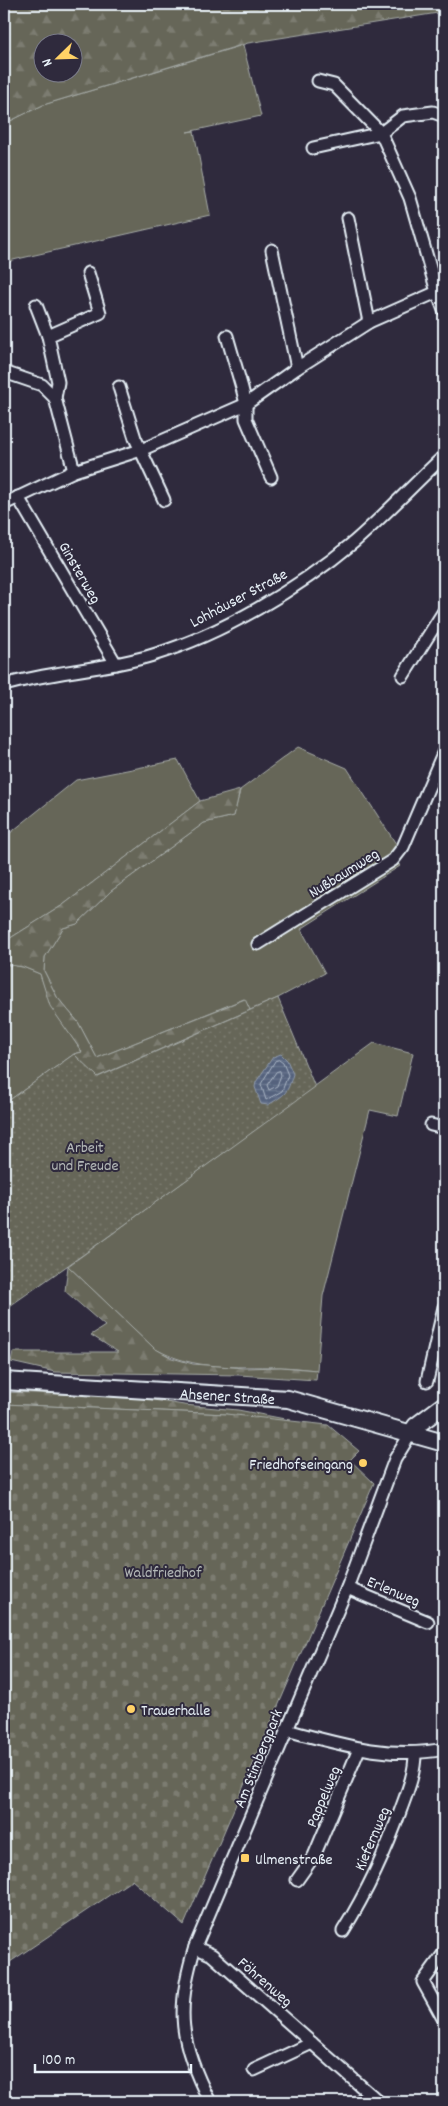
<svg xmlns="http://www.w3.org/2000/svg" width="448" height="2106" font-family="Dekko,sans-serif">
  <style>
    .grass { fill: #666658; stroke: #a7aca8 }
    .forest { fill: url(#forest-firs); stroke: #a7aca8; fill-rule: evenodd }
    .cemetery { fill: url(#cemetery-stones); stroke: #a7aca8 }
    .park { fill: url(#park-dots); stroke: #a7aca8 }
    .water { fill: url(#water-rules); stroke: #8f9bae }
    .lines { fill: none; stroke-linecap: round; stroke-linejoin: round }
    .shore { stroke: #adb8c7; stroke-width: 1 }
    .street-casing { stroke: #e8f1f8; stroke-width: 15 }
    .secondary-casing { stroke: #e8f1f8; stroke-width: 20 }
    .street { stroke: #2f2a3d; stroke-width: 11 }
    .secondary { stroke: #2f2a3d; stroke-width: 16 }
    .poi-dot { fill: #ffd166; stroke: #2f2a3d; stroke-width: 2 }
    .labels { text-anchor: middle; stroke-width: 4; stroke-linejoin: round; paint-order: stroke }
    .street-label { font-size: 16px; fill: #e8f1f8; stroke: #2f2a3d }
    .park-label { font-size: 16px; fill: #b4b9b8; stroke: #2f2a3d }
    .poi-label { font-size: 16px; fill: #e8f1f8; stroke: #2f2a3d; text-anchor: start }
  </style>
  <defs>
    <pattern id="forest-firs" width="22" height="20" patternUnits="userSpaceOnUse" patternTransform="scale(1.25)"><rect width="22" height="20" fill="#666658"/><path d="M5 1l3.5 6h-7zM16 11l3.5 6h-7z" fill="#7c7c71"/></pattern>
    <pattern id="cemetery-stones" width="16" height="16" patternUnits="userSpaceOnUse" patternTransform="scale(1.25)"><rect width="16" height="16" fill="#666658"/><path d="M2 7V4a2 2 0 0 1 4 0v3zM10 15v-3a2 2 0 0 1 4 0v3z" fill="#7c7c71"/></pattern>
    <pattern id="park-dots" width="8" height="8" patternUnits="userSpaceOnUse" patternTransform="scale(1.25)"><rect width="8" height="8" fill="#666658"/><path d="M2 2h.1M6 6h.1" fill="none" stroke="#7c7c71" stroke-width="1.8" stroke-linecap="round"/></pattern>
    <pattern id="water-rules" width="6" height="5" patternUnits="userSpaceOnUse" patternTransform="scale(1.25)"><rect width="6" height="5" fill="#54627d"/><path d="M0 2.5h6" fill="none" stroke="#6d7990"/></pattern>
  </defs>
  <rect width="100%" height="100%" fill="#2f2a3d"/>
  <filter id="ink" filterUnits="userSpaceOnUse"><feTurbulence type="fractalNoise" baseFrequency=".02" numOctaves="2"/><feDisplacementMap in="SourceGraphic" scale="10" xChannelSelector="R" yChannelSelector="G"/><feConvolveMatrix kernelMatrix="1 2 1 2 8 2 1 2 1" color-interpolation-filters="sRGB"/></filter>
  <g filter="url(#ink)">
    <g class="grass">
      <polygon points="243,45 261,116 187,132 194,131 210,215 13,260 4,265 4,124 43,105"/>
      <polygon points="298,747 347,768 398,847 393,855 400,866 301,929 325,973 278,998 250,1010 244,999 97,1058 78,1022 57,997 44,971 45,957 63,928 77,924 111,891 204,823 234,816 240,790"/>
      <polygon points="178,760 200,801 63,905 4,942 4,838 76,780"/>
      <polygon points="4,964 23,967 40,974 51,1006 82,1052 74,1054 4,1104"/>
      <path d="M374 1043 413 1053 398 1116 370 1110 323 1296 317 1370C304 1369 291 1367 278 1367 232 1366 197 1371 155 1349L68 1266Z"/>
    </g>
    <g class="forest">
      <path d="M4 4H444V12L248 43 43 105 4 124ZM42 42H72V72H42Z"/>
      <polygon points="240,790 234,816 204,823 111,891 77,924 63,928 45,957 44,971 57,997 78,1022 97,1058 245,999 250,1010 97,1077 74,1054 82,1052 50,1006 40,974 23,967 4,964 4,942 63,905 200,801"/>
      <polygon points="68,1266 154,1348 172,1358 193,1364 244,1368 281,1367 317,1370 316,1380 239,1375 55,1372 11,1362 13,1352 118,1352 91,1335 105,1326 65,1291"/>
      <polygon points="4,1392 129,1396 184,1405 238,1410 290,1420 283,1431 226,1414 4,1404"/>
    </g>
    <polygon class="cemetery" points="4,1404 226,1414 328,1425 359,1451 350,1460 374,1483 184,1925 132,1880 4,1966"/>
    <polygon class="park" points="278,998 315,1087 84,1254 4,1310 4,1104 74,1054 98,1077"/>
    <path class="water" d="M281 1054 287 1060 293 1074C287 1094 286 1094 268 1105L261 1104 255 1087 256 1082 273 1057Z"/>
    <g class="lines">
      <g class="shore">
        <polygon points="279,1060 283,1063 288,1075 282,1091 266,1100 261,1084 275,1061"/>
        <polygon points="280,1071 281,1075 277,1086 269,1090 267,1085 276,1072"/>
      </g>
      <g class="street-casing">
        <g id="street">
          <polyline points="444,116 433,112 403,116 381,133 410,198 437,292 444,310"/>
          <polyline points="313,148 381,133 334,85 318,81"/>
          <polyline points="348,218 369,322"/>
          <polyline points="272,250 297,368"/>
          <polyline points="36,305 48,336"/>
          <polyline points="227,336 242,388 246,404 246,419 271,477"/>
          <polyline points="4,372 42,385 55,398"/>
          <polyline points="119,387 135,438 164,500"/>
          <polyline points="74,471 55,398 58,382 48,336 100,313 88,273"/>
          <polyline points="18,497 116,664"/>
          <polyline points="4,504 74,471 141,450 246,404 297,368 369,322 437,292"/>
          <polyline points="403,676 444,611"/>
          <path d="M4 685C52 671 104 670 153 655 222 634 298 589 354 542 385 515 414 484 444 456"/>
          <polyline points="258,944 393,860 403,847 444,751"/>
          <polyline points="431,1125 444,1128"/>
          <polyline points="427,1381 444,1307"/>
          <polyline points="347,1588 428,1622"/>
          <path d="M286 1730C339 1744 389 1760 444 1749"/>
          <polyline points="297,1880 314,1856 359,1749"/>
          <path d="M343 1931C367 1892 386 1852 401 1809 408 1790 415 1773 415 1753"/>
          <polyline points="195,1947 212,1955 379,2102"/>
          <polyline points="444,1953 423,1982 444,2020"/>
          <polyline points="254,2070 312,2043"/>
          <path d="M210 2102C180 2044 175 2010 195 1947L347 1588 395 1459 411 1433"/>
          <polyline points="357,2102 371,2095"/>
        </g>
      </g>
      <g class="secondary-casing">
        <g id="secondary">
          <path id="s1" d="M4 1381 288 1399 444 1443"/>
          <polyline points="411,1433 416,1426 444,1405"/>
        </g>
      </g>
      <use href="#street" class="street"/>
      <use href="#secondary" class="secondary"/>
    </g>
  </g>
  <g class="poi-dot">
    <circle cx="363" cy="1463" r="5"/>
    <circle cx="131" cy="1709" r="5"/>
    <rect x="240" y="1853" width="10" height="10" rx="2.5"/>
  </g>
  <g class="labels">
    <g class="street-label">
      <text transform="translate(81 572) rotate(60)" y="6">Ginsterweg</text>
      <text transform="translate(238 597) rotate(-28)" y="6">Lohhäuser Straße</text>
      <text transform="translate(343 872) rotate(-32)" y="6">Nußbaumweg</text>
      <text dy="6" stroke="none"><textPath href="#s1" startOffset="224">Ahsener Straße</textPath></text>
      <text transform="translate(394 1590) rotate(23)" y="6">Erlenweg</text>
      <text transform="translate(257 1758) rotate(-68)" y="6">Am Stimbergpark</text>
      <text transform="translate(322 1796) rotate(-67)" y="6">Pappelweg</text>
      <text transform="translate(371 1838) rotate(-67)" y="6">Kiefernweg</text>
      <text transform="translate(266 1981) rotate(41)" y="6">Föhrenweg</text>
    </g>
    <g class="park-label">
      <text x="85" y="1152">Arbeit<tspan x="85" dy="18">und Freude</tspan></text>
      <text x="163" y="1577">Waldfriedhof</text>
    </g>
    <g class="poi-label">
      <text x="353" y="1469" text-anchor="end">Friedhofseingang</text>
      <text x="141" y="1715">Trauerhalle</text>
      <text x="255" y="1864">Ulmenstraße</text>
    </g>
  </g>
  <rect width="448" height="2106" fill="none" stroke="#2f2a3d" stroke-width="20"/>
  <rect x="10" y="10" width="428" height="2086" fill="none" stroke="#e8f1f8" stroke-width="2" filter="url(#ink)"/>
  <g transform="translate(58 58) rotate(247)"><circle r="24" fill="#2f2a3d" stroke="#797a88"/>
  <path d="M0-4L9 19L0 12L-9 19Z" fill="#ffd166"/>
  <text y="-8" font-size="14" font-weight="bold" text-anchor="middle" fill="#e8f1f8">N</text>
  </g>
  <path d="M35 2064v8h156v-8" fill="none" stroke="#e8f1f8" stroke-width="2.5"/>
  <text x="42" y="2064" font-size="15" fill="#e8f1f8" stroke="#2f2a3d" stroke-width="4" paint-order="stroke">100 m</text>
</svg>
